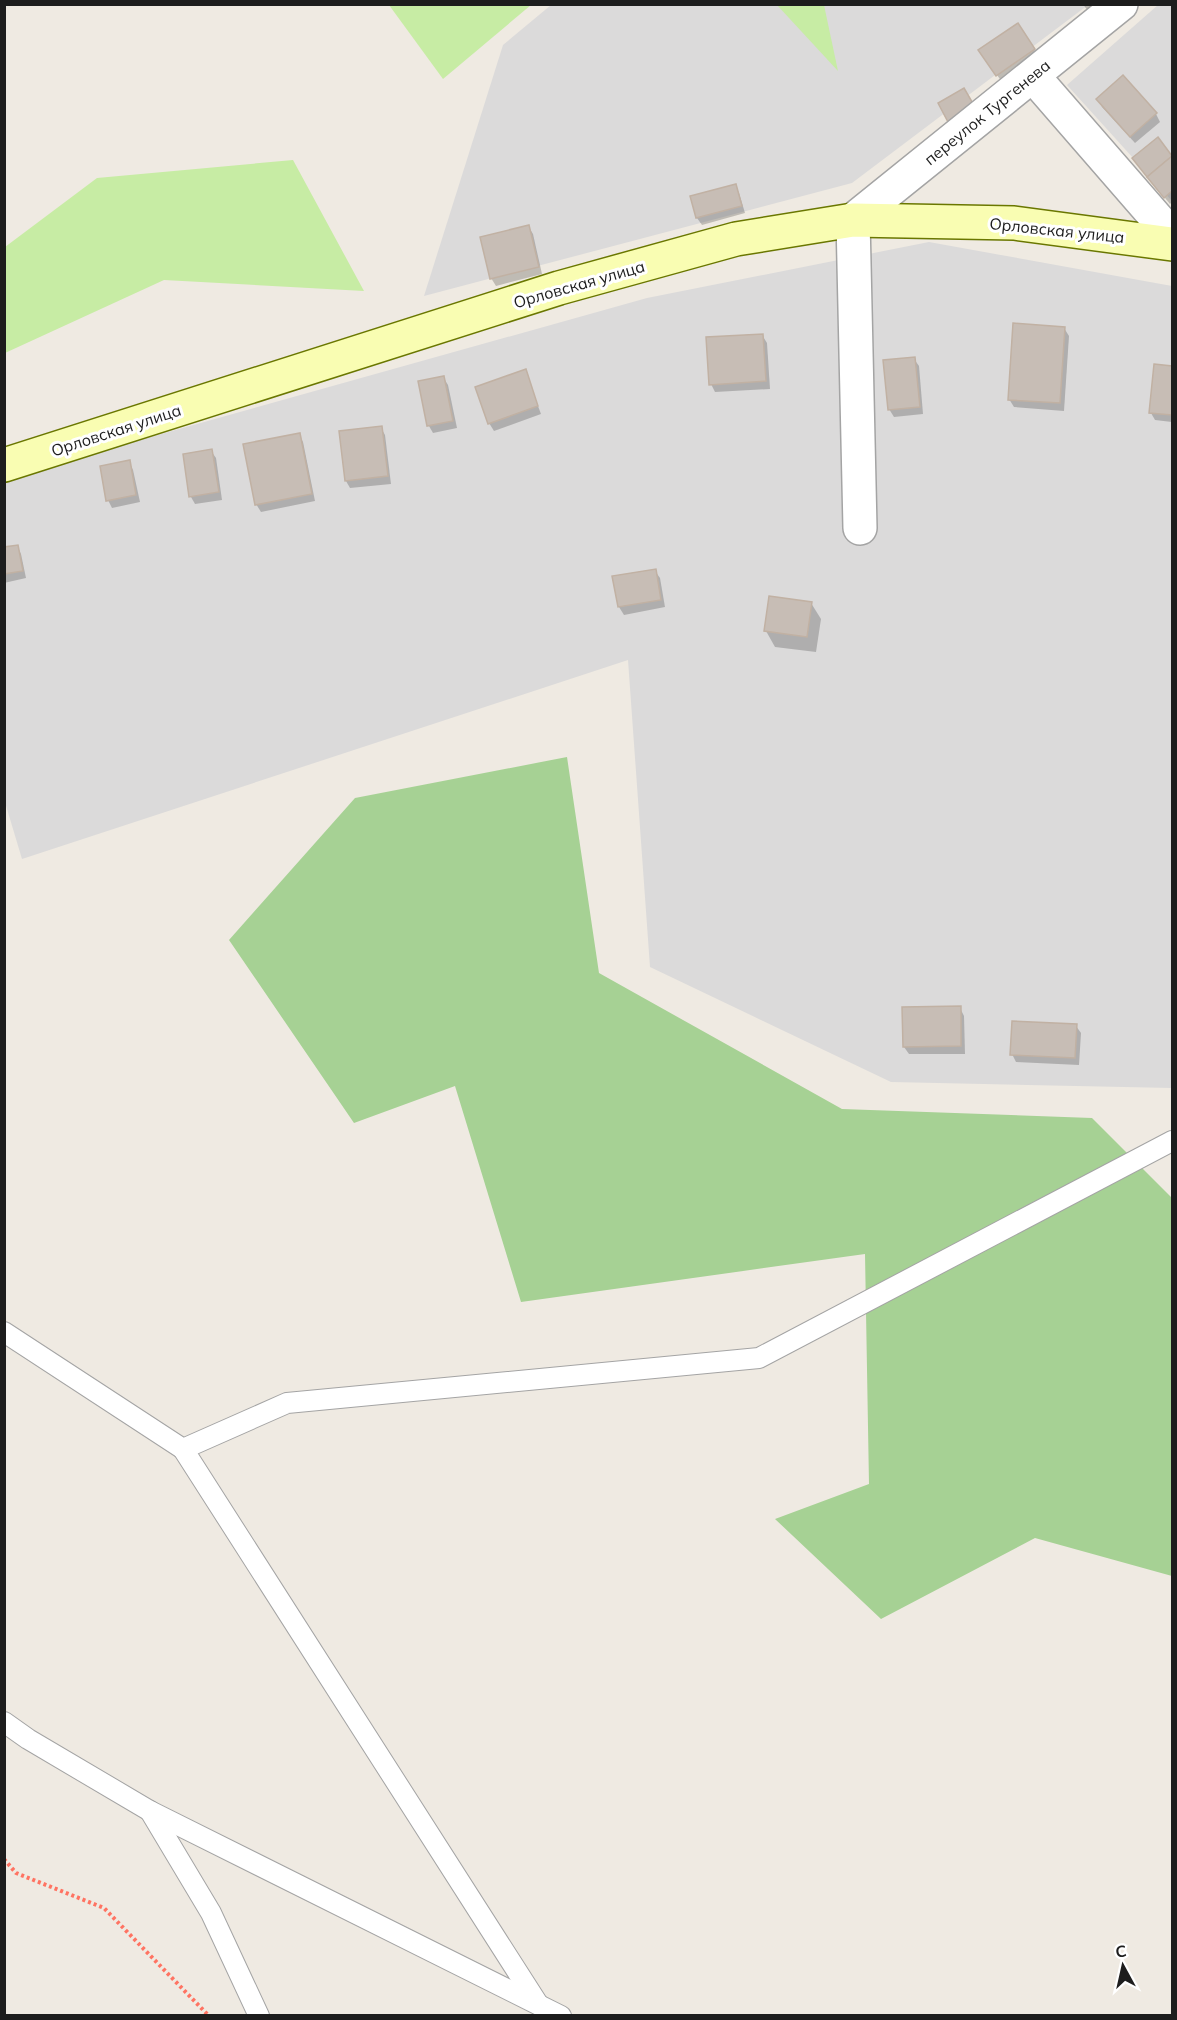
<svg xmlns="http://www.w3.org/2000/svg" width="1177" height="2020" font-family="Mulish,sans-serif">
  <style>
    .residential { fill: #dbdada }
    .grass { fill: #c7eca4 }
    .forest { fill: #a6d194 }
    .shadow { fill: #0003 }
    .building { fill: #c7bdb5; stroke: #c1b1a3; stroke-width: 1.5 }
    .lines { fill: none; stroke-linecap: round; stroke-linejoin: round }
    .service-casing { stroke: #a4a4a4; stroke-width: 22 }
    .minor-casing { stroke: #a4a4a4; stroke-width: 36 }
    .secondary-casing { stroke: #6a7700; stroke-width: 36 }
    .path { stroke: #ff7362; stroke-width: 4; stroke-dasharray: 3 3; stroke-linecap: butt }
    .service { stroke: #fff; stroke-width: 20 }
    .minor { stroke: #fff; stroke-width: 33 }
    .secondary { stroke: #f9fdb2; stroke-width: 33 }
    .labels { text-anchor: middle; stroke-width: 6; stroke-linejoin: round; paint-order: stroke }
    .street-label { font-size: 16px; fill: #1d1d1d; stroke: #fff }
  </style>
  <rect width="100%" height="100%" fill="#efeae2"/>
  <g class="residential">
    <polygon points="551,5 1088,5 852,183 424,296 503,45"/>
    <polygon points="1158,5 1172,5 1172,201 1067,85"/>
    <polygon points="929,242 1172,286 1172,1088 891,1082 650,967 628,660 22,859 4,799 4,478 647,298"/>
  </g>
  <g class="grass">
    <polygon points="389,5 531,5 443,79"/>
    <polygon points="777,5 824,5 838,71"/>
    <polygon points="293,160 364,291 164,280 5,353 5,247 97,178"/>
  </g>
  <polygon class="forest" points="567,757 599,973 842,1109 1092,1118 1172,1198 1172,1576 1035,1538 881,1619 775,1519 869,1484 865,1254 521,1302 455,1086 354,1123 229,940 355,798"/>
  <g class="shadow">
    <polygon points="1083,4 1108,4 1091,16"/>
    <polygon points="1034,49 1038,57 1002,82 985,58"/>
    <polygon points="1098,99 1156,114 1160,122 1135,143 1102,107"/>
    <polygon points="1157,139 1172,157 1172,202 1170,204 1133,159"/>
    <polygon points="735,185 739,193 745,213 702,225 697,218 692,197"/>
    <polygon points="528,226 533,234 542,274 496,286 491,278"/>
    <polygon points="1064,328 1069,336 1064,411 1014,407 1009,399"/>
    <polygon points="762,335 767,343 770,389 715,392 711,384"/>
    <polygon points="914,359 919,366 923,414 894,417 889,409"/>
    <polygon points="1156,365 1172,367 1172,422 1155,420 1151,413"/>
    <polygon points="525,371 541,414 494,431 489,423"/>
    <polygon points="443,377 448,385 457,428 433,433 429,426"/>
    <polygon points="381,428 385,435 391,484 350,488 346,481"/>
    <polygon points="299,435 303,442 315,501 261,512 256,504"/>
    <polygon points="211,451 216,458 222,500 195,504 191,497"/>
    <polygon points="129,462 133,470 140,502 112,508 108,500"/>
    <polygon points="17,546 21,554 26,578 4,583 4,549"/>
    <polygon points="655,571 660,578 665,607 624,615 619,607 614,578"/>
    <polygon points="811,603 821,619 816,652 775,647 766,631"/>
    <polygon points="960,1008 964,1016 965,1054 909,1054 904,1047"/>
    <polygon points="1076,1026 1081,1033 1079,1065 1016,1062 1012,1054"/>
  </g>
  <g class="building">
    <polygon points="1018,23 1035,49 996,76 978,50"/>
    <polygon points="1123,75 1157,113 1130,137 1096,99"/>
    <polygon points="964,88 975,107 948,122 938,103"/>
    <polygon points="1158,137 1172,156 1147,177 1132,158"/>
    <polygon points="1172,156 1172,191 1164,198 1147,177"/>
    <polygon points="736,184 742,206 696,218 690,196"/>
    <polygon points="529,225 539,267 490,279 480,237"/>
    <polygon points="1013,323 1065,327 1060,403 1008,400"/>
    <polygon points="763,334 766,381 709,385 706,337"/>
    <polygon points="915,357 920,407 888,410 883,360"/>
    <polygon points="1154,364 1172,366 1172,415 1149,413"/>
    <polygon points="526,369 538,406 488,424 475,387"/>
    <polygon points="444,376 453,421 427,426 418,381"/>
    <polygon points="382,426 388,476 345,481 339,431"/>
    <polygon points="300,433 312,494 255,505 243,444"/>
    <polygon points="212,449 219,492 189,497 183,454"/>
    <polygon points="130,460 136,495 106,501 100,466"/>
    <polygon points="18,545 23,571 4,574 4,547"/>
    <polygon points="656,569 661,600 618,607 612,576"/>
    <polygon points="769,596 812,602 807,637 764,631"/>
    <polygon points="961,1006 961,1046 903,1047 902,1007"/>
    <polygon points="1012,1021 1077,1024 1075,1058 1010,1055"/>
  </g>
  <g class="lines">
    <g class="service-casing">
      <g id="service">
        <polyline points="4,1332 183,1449 287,1403 759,1358 1172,1141"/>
        <polyline points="183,1449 538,2004"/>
        <polyline points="4,1722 28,1739 150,1811 561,2016"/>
        <polyline points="150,1811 211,1913 259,2016"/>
      </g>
    </g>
    <g class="minor-casing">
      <g id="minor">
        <polyline points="1033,76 1172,236"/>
        <polyline points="860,528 853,220 1121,4"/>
      </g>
    </g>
    <g class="secondary-casing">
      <polyline id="secondary" points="4,465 559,288 736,239 853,220 1014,223 1172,244"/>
    </g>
    <polyline class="path" points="4,1859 16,1873 104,1908 209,2016"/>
    <use href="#service" class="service"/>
    <use href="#minor" class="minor"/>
    <use href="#secondary" class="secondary"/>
  </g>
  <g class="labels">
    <g class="street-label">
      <text transform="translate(987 112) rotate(-39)" y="6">переулок Тургенева</text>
      <text transform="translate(1057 230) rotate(6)" y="6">Орловская улица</text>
      <text transform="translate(579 284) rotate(-16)" y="6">Орловская улица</text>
      <text transform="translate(116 430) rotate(-18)" y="6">Орловская улица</text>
    </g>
  </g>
  <rect width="1177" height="2020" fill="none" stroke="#1d1d1d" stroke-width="12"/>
  <g transform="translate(1123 1966) rotate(352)" stroke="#ffffff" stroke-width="4.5" paint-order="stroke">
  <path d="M0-4.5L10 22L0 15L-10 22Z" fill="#1d1d1d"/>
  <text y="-9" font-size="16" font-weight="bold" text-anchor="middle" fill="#1d1d1d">С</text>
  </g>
</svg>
